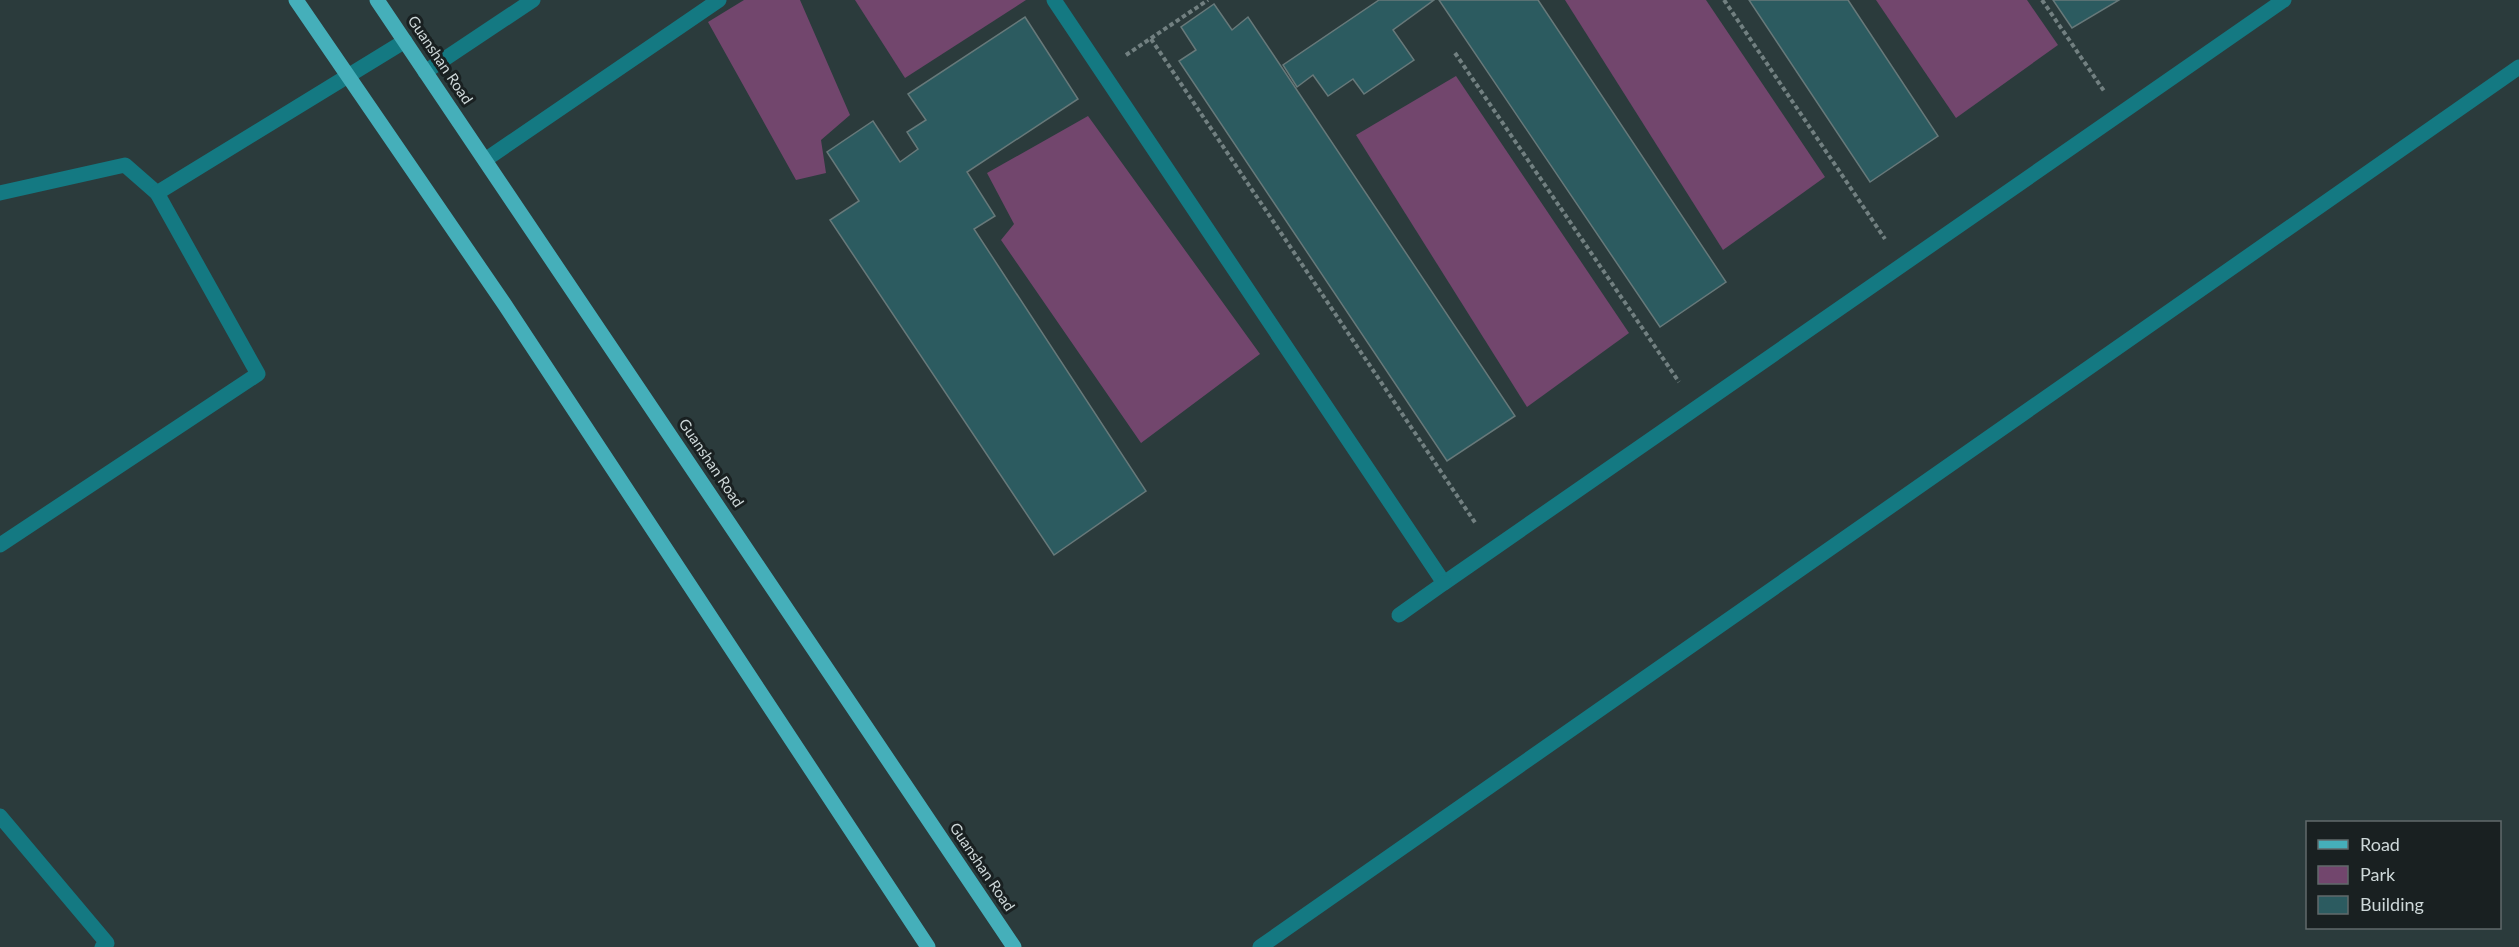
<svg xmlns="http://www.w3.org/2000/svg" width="2519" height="947" font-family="Lato,sans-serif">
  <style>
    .green { fill: #72466d }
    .building { fill: #2c5b60; stroke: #67797a; stroke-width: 1.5 }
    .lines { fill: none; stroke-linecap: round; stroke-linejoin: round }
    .path { stroke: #728081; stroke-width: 4; stroke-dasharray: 4.5 3; stroke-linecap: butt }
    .minor { stroke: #147982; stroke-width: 15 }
    .major { stroke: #45afba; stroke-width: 15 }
    .labels { text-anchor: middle; stroke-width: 6; stroke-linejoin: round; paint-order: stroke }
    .street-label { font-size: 15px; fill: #ced8d9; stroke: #192021 }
  </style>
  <rect width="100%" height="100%" fill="#2b3b3c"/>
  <g class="green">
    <polygon points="744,0 800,0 850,115 821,140 826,173 796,180 708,22"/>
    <polygon points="855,0 1026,0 905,78"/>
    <polygon points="1565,0 1706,0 1825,177 1723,250"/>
    <polygon points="1876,0 2027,0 2058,45 1956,118"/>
    <polygon points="1456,76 1629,333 1527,407 1356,135"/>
    <polygon points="1088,116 1260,354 1141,443 1001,240 1014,224 987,173"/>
  </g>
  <g class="building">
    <polygon points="1379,0 1434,0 1393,30 1414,60 1364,94 1353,79 1328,96 1313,75 1297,87 1283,65"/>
    <polygon points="1439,0 1538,0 1726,282 1660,327"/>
    <polygon points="1749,0 1848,0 1938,136 1870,182"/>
    <polygon points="2053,0 2119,0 2072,28"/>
    <polygon points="1214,4 1232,30 1248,17 1515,416 1447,461 1179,61 1196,50 1181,27"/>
    <polygon points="1025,17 1078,99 967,172 995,216 974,229 1146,491 1054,555 830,220 859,201 827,152 873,121 900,162 918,149 907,132 926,120 908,94"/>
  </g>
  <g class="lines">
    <g class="path">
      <polyline points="1724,0 1885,239"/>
      <polyline points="2042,0 2104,91"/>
      <polyline points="1151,39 1476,524"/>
      <polyline points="1455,53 1679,382"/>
      <polyline points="1126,55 1208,0"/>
    </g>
    <g class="minor">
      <polyline points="1054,0 1444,583 2284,0"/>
      <polyline points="425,72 533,0"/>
      <polyline points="485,160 719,0"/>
      <polyline points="0,193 125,165 157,193"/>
      <polyline points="0,545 258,374 157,193 405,41"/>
      <polyline points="1399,615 1444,583"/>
      <polyline points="0,816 107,943 102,947"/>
      <polyline points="1260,947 2519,67"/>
    </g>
    <g class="major">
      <polyline points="296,0 505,305 928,947"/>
      <polyline points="377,0 1014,947"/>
    </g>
  </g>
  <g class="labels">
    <g class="street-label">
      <text transform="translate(440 60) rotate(56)" y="5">Guanshan Road</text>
      <text transform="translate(711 463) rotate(56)" y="5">Guanshan Road</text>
      <text transform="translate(982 867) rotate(56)" y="5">Guanshan Road</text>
    </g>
  </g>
  <rect x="2306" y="821" width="195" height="108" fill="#192021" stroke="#616a6b" stroke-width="1.5"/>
  <rect x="2318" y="840" width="30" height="9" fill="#45afba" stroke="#616a6b" stroke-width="1.5"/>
  <text x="2360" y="851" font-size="18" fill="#ced8d9">Road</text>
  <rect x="2318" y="866" width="30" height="18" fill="#72466d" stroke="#616a6b" stroke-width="1.5"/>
  <text x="2360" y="881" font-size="18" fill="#ced8d9">Park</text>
  <rect x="2318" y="896" width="30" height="18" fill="#2c5b60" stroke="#616a6b" stroke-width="1.5"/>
  <text x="2360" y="911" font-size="18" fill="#ced8d9">Building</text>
</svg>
